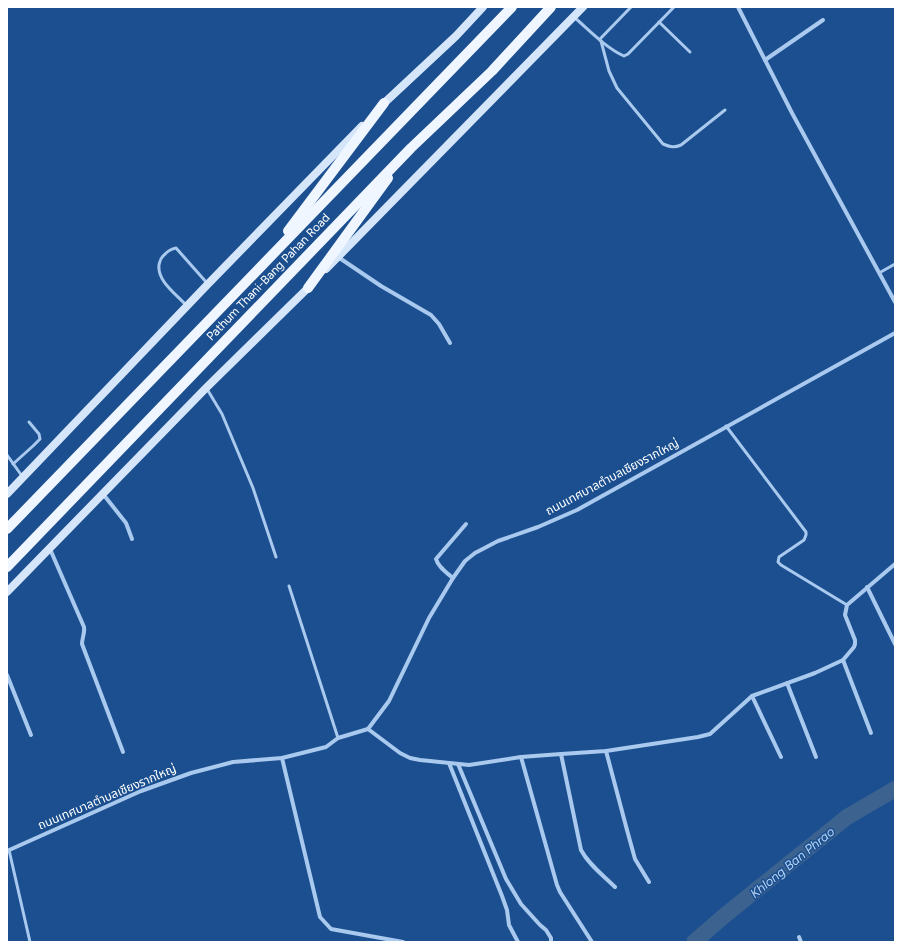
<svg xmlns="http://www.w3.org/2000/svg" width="902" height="949" font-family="Figtree,'Noto Sans Thai',sans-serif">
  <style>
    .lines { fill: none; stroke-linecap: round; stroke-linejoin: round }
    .river { stroke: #3c6290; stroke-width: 16 }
    .lane { stroke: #a9c9ee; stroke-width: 3 }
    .street { stroke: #a9c9ee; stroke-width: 4 }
    .secondary { stroke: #d6e6fa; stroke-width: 8 }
    .primary { stroke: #f0f6ff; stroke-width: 10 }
    .labels { text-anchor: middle; stroke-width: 3; stroke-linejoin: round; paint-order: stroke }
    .street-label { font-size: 12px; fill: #fff; stroke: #1b4f8f }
    .water-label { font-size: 13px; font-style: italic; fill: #b5d3f5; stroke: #1b4f8f }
  </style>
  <rect width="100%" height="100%" fill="#1b4f8f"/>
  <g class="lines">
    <polyline class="river" points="694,942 724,916 847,817 895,789"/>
    <g class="lane">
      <path d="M574 17C589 30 606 48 624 56L628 54 674 7"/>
      <polyline points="659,22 690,52"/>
      <polyline points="600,39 631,7"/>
      <path d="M601 41 609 71 617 88 663 144C670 147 674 148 681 145L725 110"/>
      <polyline points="879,273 895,264"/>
      <path d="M186 305C176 294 157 281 159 265 160 261 160 259 163 256 167 252 170 249 176 248L207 283"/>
      <polyline points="207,389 222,414 253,488 276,557"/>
      <polyline points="726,426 806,532 806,535 804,540 779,557 778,562 781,565 847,605"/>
      <polyline points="7,455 22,476"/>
      <polyline points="13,464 33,446 40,439 39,434 29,422"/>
      <polyline points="289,586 338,738"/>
      <polyline points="9,850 30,942"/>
    </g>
    <g class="street">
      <polyline points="738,7 792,113 895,302"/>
      <polyline points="765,60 823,20"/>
      <polyline points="338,257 381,286 431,315 439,324 450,343"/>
      <polyline points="103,494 126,523 132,539"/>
      <path d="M50 549 84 627C85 633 82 638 82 644L123 752"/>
      <path d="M453 578C447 573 438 567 436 559L466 524"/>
      <polyline points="867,587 895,644"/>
      <polyline points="843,660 871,733"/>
      <polyline points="7,675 31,735"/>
      <polyline points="787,683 816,757"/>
      <polyline points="752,696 781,757"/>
      <path d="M368 729 400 753 410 758 420 760 469 765 521 757 561 754 581 850C589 865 603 875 615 887"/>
      <polyline points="606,751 627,830 635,859 649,882"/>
      <polyline points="561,754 606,751 698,737 710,734 752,696 815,673 843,660 854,647 855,644 855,640 845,615 847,605 895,564"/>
      <polyline points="521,757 557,885 560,892 592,942"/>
      <polyline points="282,758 320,917 331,929 403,942"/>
      <polyline points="449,763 502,896 507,910 509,925 518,942"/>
      <polyline points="458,764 506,879 521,904 540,925 546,930 551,938 551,942"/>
      <polyline points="7,851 141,791 191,773 233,762 282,758 326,747 338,738 368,729 389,701 429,618 453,578 465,561 475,553 498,541 538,527 577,510 895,333"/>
      <polyline points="799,937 801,942"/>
    </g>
    <g class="secondary">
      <polyline points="381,106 456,36 483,7"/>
      <polyline points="326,269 583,7"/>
      <polyline points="7,494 208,284 362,126"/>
      <polyline points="7,592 206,388 311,285"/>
    </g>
    <g class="primary">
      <polyline points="288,231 384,103"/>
      <polyline points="308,288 388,178"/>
      <polyline points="7,529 512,7"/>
      <polyline points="7,567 411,148 492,71 551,7"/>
    </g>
  </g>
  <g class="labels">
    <g class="street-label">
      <text transform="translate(268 277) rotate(-46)" y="4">Pathum Thani-Bang Pahan Road</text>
      <text transform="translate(612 477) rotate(-28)" y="4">ถนนเทศบาลตำบลเชียงรากใหญ่</text>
      <text transform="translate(107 797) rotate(-23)" y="4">ถนนเทศบาลตำบลเชียงรากใหญ่</text>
    </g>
    <g class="water-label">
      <text transform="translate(792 862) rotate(-39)" y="5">Khlong Ban Phrao</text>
    </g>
  </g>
  <rect width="902" height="949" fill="none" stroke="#ffffff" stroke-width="16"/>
</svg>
